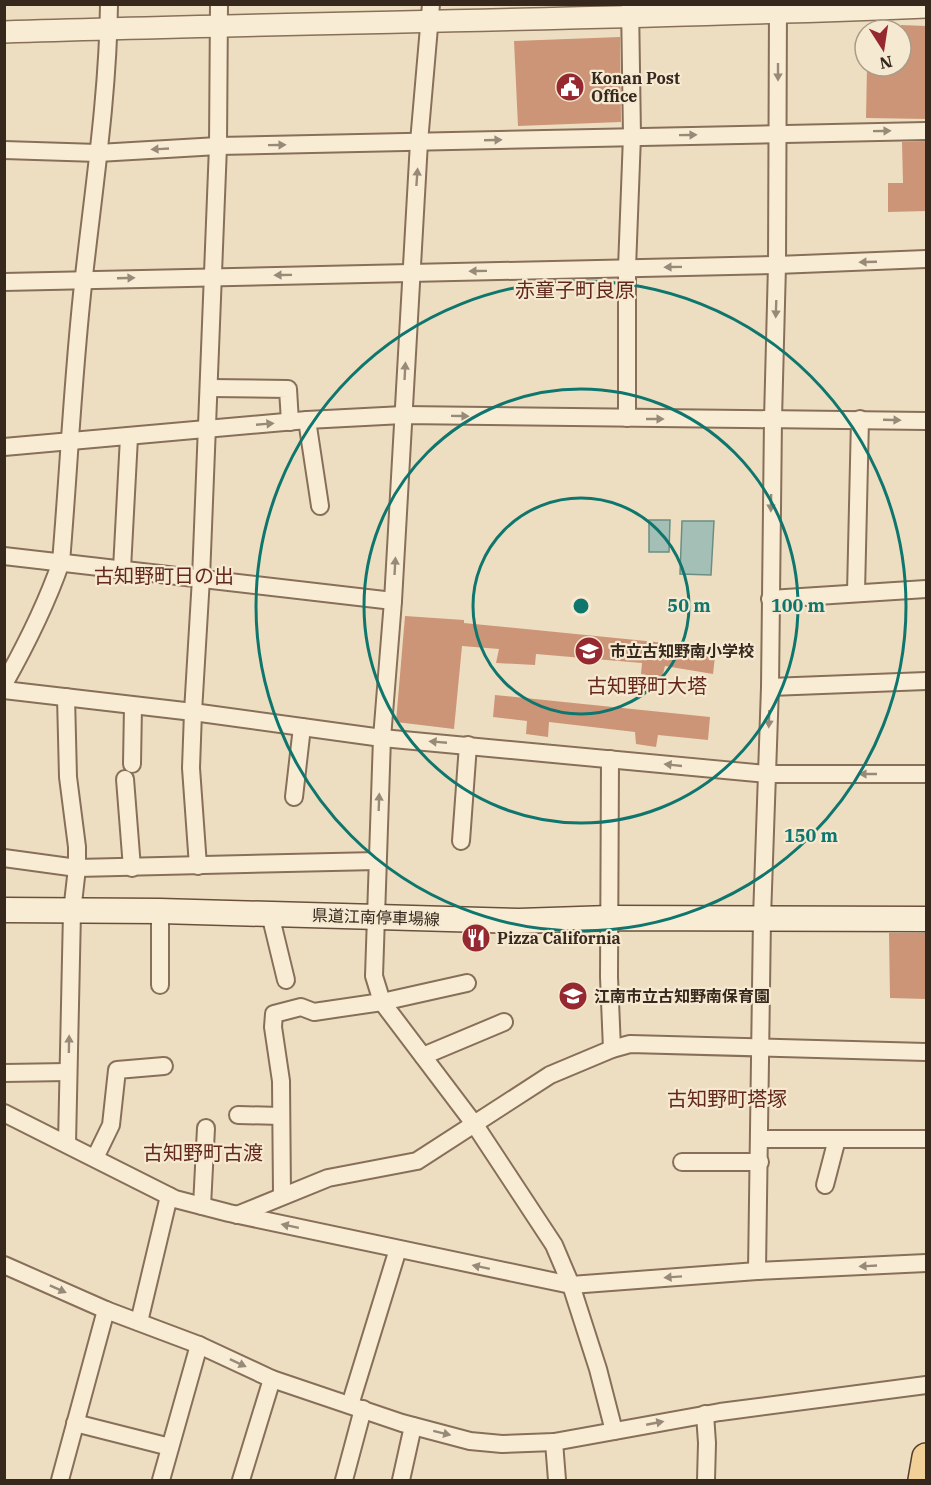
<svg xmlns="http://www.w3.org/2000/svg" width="931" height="1485" font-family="'IBM Plex Serif','Noto Sans JP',serif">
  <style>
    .water { fill: #a4c0b6; stroke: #6b8e83; stroke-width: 1.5 }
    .building { fill: #cc9577 }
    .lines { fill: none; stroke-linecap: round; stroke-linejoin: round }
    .minor-casing { stroke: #876f59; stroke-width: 20 }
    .tertiary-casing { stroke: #876f59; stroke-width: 24 }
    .secondary-casing { stroke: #69503c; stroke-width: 27 }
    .primary-casing { stroke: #553d2d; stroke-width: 30 }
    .minor { stroke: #f9ecd4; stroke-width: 16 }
    .tertiary { stroke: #f9ecd4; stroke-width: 21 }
    .secondary { stroke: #f9ecd4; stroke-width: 24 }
    .primary { stroke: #f2d198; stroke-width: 27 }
    .oneway { fill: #988a78 }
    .ring { fill: none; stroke: #0f766e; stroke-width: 3 }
    .labels { text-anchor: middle; stroke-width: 4.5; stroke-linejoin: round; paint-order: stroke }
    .poi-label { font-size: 16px; font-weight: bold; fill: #37281d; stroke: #f5e9d1; text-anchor: start }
    .street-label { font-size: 16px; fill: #37281d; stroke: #f5e9d1 }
    .quarter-label { font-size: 20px; fill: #63271c; stroke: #f5e9d1 }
    .centre { fill: #0f766e; stroke: #f5e9d1; stroke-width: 3 }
    .ring-label { font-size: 18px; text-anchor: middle; font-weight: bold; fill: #0f766e; stroke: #f5e9d1; stroke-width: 4.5; stroke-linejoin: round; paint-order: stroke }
  </style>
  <rect width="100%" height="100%" fill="#eedec1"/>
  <g class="water">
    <polygon points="649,520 670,520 669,552 649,552"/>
    <polygon points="682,521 714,521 711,575 680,574"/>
  </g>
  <g class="building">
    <polygon points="901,25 927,26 927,119 866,118 867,66 901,66"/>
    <polygon points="620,37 621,122 518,126 514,41"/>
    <polygon points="927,141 927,211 888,212 888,183 903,183 902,142"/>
    <polygon points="405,616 464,620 464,623 716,648 713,674 665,666 662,678 641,674 642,663 536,654 535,665 496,663 499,649 462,646 454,729 396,722"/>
    <polygon points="495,695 710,717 708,740 658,735 656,747 636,744 635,732 549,722 548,737 526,734 527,721 493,717"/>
    <polygon points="889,933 927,933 927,999 890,998"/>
  </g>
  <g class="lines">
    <g class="minor-casing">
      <g id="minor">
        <polyline points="431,4 419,142 393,601 382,738 374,976 382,1002 475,1125 554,1245 571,1285 598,1369 614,1431"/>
        <polyline points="4,150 98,153 218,146 926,131"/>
        <polyline points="4,282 777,265 926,259"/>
        <polyline points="209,388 288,389 290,422"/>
        <polyline points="627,418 627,268 632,136 630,4"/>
        <polyline points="307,420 320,506"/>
        <polyline points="4,447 307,420 403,415 926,421"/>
        <polyline points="4,556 393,601"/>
        <polyline points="122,569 129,437"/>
        <polyline points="856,593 860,419"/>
        <polyline points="770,599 926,589"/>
        <path d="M4 684C26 645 46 605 61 562 69 467 73 371 84 276 94 186 108 95 109 4"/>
        <polyline points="770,687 926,681"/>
        <polyline points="4,690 193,712 382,738 767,774 926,774"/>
        <polyline points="66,697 68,777 77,847 77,868 72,912 67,1144"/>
        <polyline points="610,759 609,977 612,1049"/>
        <polyline points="132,764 133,706"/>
        <polyline points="125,779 132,868"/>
        <polyline points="294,797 302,727"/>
        <polyline points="461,841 468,745"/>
        <polyline points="4,858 77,868 377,861"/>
        <polyline points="198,866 191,768 193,712 201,578 218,146 219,4"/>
        <polyline points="160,911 160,985"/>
        <polyline points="270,914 286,980"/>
        <polyline points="423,1056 504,1022"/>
        <polyline points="4,1073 68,1072"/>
        <polyline points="4,1113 175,1199 229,1213 571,1285 757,1271 926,1263"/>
        <polyline points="238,1115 281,1116"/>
        <polyline points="760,1139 926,1139"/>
        <polyline points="95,1158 111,1125 117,1070 164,1066"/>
        <polyline points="682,1162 760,1162"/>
        <polyline points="825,1185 837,1139"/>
        <polyline points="282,1195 281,1081 273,1027 274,1014 301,1007 314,1012 382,1002 467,983"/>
        <polyline points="202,1206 206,1128"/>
        <polyline points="237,1215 328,1178 417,1161 550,1075 612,1049 630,1044 926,1052"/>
        <polyline points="4,1265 106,1310 199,1345 272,1379 402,1423 470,1441 502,1444 554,1442 720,1412 926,1385"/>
        <polyline points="757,1271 762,918 770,687 773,419 777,265 778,4"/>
        <polyline points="139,1322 169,1196"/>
        <polyline points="350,1405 398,1249"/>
        <polyline points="705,1414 707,1443 706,1480"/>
        <polyline points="75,1423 170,1447"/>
        <polyline points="554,1442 557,1480"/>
        <polyline points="60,1480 106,1310"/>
        <polyline points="161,1480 199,1345"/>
        <polyline points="241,1480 272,1379"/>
        <polyline points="344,1480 363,1409"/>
        <polyline points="401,1480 413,1426"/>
      </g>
    </g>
    <g class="tertiary-casing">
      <path id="tertiary" d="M4 32C312 22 619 20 926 7"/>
    </g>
    <g class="secondary-casing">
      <polyline id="secondary" points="4,910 160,911 519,921 610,918 926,919"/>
    </g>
    <g class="primary-casing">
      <polyline id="primary" points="922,1480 926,1457"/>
    </g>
    <use href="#minor" class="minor"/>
    <use href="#tertiary" class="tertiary"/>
    <use href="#secondary" class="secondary"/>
    <use href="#primary" class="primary"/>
  </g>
  <defs><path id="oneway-solid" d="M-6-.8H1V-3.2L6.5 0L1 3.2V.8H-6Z" transform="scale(1.5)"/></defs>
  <g class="oneway">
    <use href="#oneway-solid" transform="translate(778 72) rotate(90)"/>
    <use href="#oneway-solid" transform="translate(882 131) rotate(-1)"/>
    <use href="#oneway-solid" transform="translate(688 135) rotate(-1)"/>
    <use href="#oneway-solid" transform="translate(493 140) rotate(-2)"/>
    <use href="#oneway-solid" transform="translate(277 145) rotate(-1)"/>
    <use href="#oneway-solid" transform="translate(160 149) rotate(177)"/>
    <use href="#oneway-solid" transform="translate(417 177) rotate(-86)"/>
    <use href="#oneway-solid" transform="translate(868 262) rotate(178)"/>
    <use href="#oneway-solid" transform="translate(673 267) rotate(179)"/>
    <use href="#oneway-solid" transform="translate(478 271) rotate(179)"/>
    <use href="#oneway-solid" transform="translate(283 275) rotate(179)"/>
    <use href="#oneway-solid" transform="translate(126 278) rotate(-2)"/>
    <use href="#oneway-solid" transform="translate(776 309) rotate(92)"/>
    <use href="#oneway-solid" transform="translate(405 371) rotate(-87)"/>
    <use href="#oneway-solid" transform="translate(460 416) rotate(1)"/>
    <use href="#oneway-solid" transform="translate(655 419)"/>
    <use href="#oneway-solid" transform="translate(892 420) rotate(2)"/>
    <use href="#oneway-solid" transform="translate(265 424) rotate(-5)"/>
    <use href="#oneway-solid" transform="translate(771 503) rotate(91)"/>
    <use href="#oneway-solid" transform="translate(395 566) rotate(-87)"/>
    <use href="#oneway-solid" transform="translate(769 719) rotate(92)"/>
    <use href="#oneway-solid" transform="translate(438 742) rotate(-175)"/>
    <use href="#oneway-solid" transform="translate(673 765) rotate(-174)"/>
    <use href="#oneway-solid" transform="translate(868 774) rotate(-180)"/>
    <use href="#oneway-solid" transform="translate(379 802) rotate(-88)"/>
    <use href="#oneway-solid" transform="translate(69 1044) rotate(-89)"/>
    <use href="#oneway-solid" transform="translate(290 1226) rotate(-168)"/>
    <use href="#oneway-solid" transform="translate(868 1266) rotate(177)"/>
    <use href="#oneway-solid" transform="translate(481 1267) rotate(-168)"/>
    <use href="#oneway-solid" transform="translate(673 1277) rotate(176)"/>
    <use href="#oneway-solid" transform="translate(58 1289) rotate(24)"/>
    <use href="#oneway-solid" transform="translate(238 1363) rotate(25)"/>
    <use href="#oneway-solid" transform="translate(655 1423) rotate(-11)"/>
    <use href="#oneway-solid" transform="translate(442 1433) rotate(14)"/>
  </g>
  <g class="ring">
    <circle cx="581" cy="606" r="108"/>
    <circle cx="581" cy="606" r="217"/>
    <circle cx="581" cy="606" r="325"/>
  </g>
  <defs>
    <g id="civic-disc" transform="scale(1.5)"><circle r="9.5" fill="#962930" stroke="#f5e9d1"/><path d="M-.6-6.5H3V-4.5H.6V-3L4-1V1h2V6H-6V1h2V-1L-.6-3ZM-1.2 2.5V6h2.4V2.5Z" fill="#fff"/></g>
    <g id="school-disc" transform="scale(1.5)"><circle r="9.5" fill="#962930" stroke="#f5e9d1"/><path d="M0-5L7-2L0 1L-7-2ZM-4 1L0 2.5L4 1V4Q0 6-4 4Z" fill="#fff"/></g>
    <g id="restaurant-disc" transform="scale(1.5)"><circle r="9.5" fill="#962930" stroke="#f5e9d1"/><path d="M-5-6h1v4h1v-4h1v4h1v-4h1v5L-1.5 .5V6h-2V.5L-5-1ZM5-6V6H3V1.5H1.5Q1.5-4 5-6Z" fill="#fff"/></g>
  </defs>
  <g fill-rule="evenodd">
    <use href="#civic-disc" x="570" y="87"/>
    <use href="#school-disc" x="589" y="651"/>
    <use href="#restaurant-disc" x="476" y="938"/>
    <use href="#school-disc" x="573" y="996"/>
  </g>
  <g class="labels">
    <g class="poi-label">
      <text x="591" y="84">Konan Post<tspan x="591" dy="18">Office</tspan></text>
      <text x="610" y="657">市立古知野南小学校</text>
      <text x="497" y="944">Pizza California</text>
      <text x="594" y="1002">江南市立古知野南保育園</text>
    </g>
    <g class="street-label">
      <text transform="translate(376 917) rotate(2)" y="6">県道江南停車場線</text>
    </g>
    <g class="quarter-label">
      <text x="575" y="297">赤童子町良原</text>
      <text x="164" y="583">古知野町日の出</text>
      <text x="647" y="693">古知野町大塔</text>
      <text x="727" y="1106">古知野町塔塚</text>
      <text x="203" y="1160">古知野町古渡</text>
    </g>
  </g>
  <circle cx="581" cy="606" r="9" class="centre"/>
  <g class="ring-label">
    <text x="689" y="612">50 m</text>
    <text x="798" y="612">100 m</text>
    <text x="811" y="842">150 m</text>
  </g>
  <rect width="931" height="1485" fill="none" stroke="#37281d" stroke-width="12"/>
  <g transform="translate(883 48) rotate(168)"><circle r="28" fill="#f5e9d1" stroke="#a99c89" stroke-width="1.5"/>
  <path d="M0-4.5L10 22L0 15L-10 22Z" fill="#962930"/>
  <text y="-9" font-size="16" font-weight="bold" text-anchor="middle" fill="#37281d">N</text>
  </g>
</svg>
